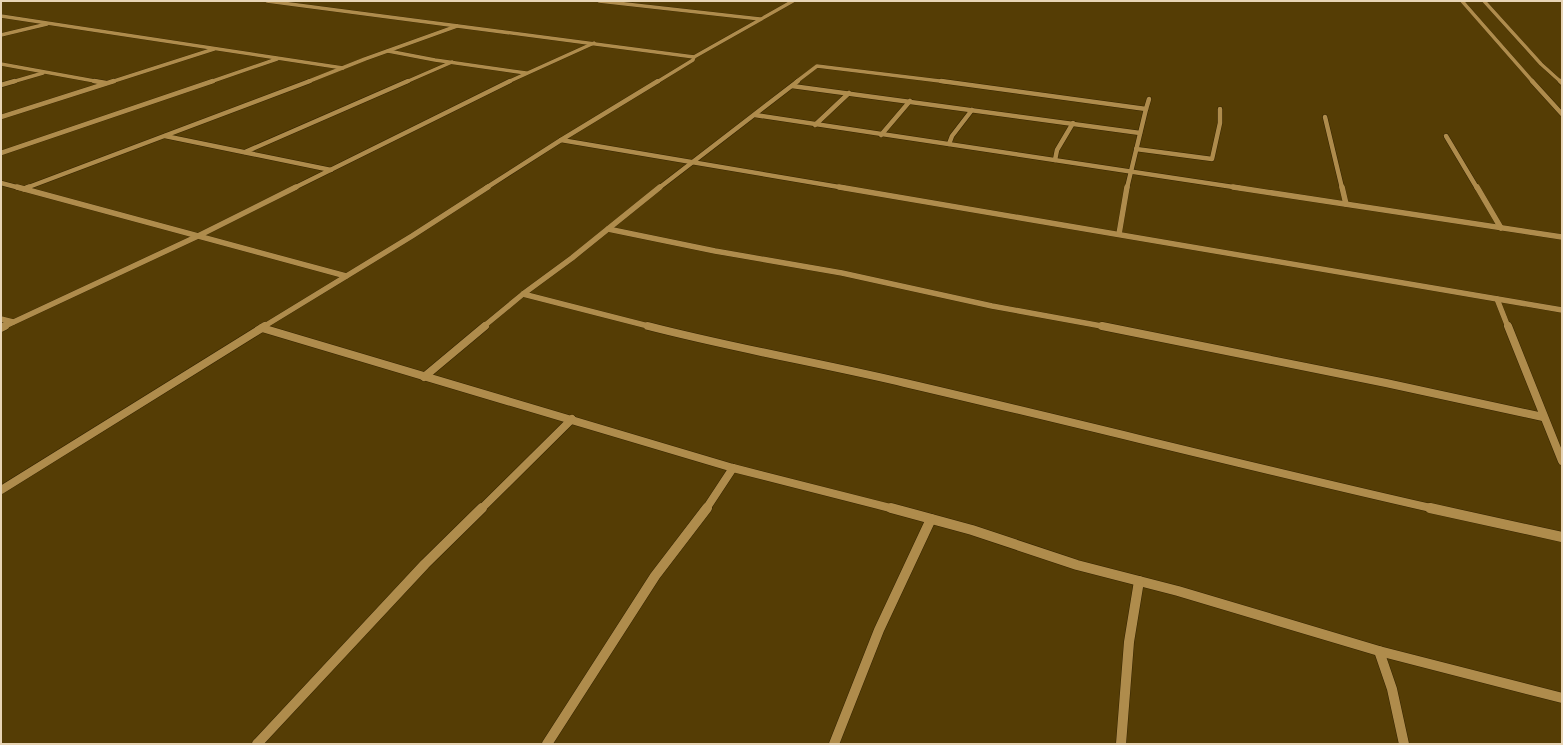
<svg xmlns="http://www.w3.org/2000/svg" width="1563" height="745" font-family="Manrope,sans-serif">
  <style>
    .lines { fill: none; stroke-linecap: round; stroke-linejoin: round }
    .minor-far4-casing { stroke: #362501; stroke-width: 4 }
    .minor-far3-casing { stroke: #362501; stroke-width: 5.5 }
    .minor-far2-casing { stroke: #362501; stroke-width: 6 }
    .minor-far1-casing { stroke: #362501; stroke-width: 9 }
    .minor-casing { stroke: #362501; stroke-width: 11 }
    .minor-far4 { stroke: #af8c4c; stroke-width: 3.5 }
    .minor-far3 { stroke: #af8c4c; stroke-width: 4.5 }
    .minor-far2 { stroke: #af8c4c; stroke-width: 5.5 }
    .minor-far1 { stroke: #af8c4c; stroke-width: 8 }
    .minor { stroke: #af8c4c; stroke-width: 10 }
  </style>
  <rect width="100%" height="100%" fill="#553d05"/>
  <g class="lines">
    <g class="minor-far4-casing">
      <g id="minor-far4">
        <polyline points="267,1 694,57 693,60 657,82"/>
        <polyline points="599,1 760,19"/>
        <polyline points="1462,1 1533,82"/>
        <polyline points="1484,1 1541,64 1561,82"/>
        <polyline points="1,16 343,68"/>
        <polyline points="1,35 47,24"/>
        <polyline points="388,51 435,60 526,73"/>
        <polyline points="694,57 793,1"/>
        <polyline points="1,64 100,82"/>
        <polyline points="12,82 43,73"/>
        <polyline points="111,82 214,49"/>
        <polyline points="210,82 277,59"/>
        <polyline points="307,82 365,59 457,26"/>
        <polyline points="406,82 452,62"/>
        <polyline points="508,82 594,43"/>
        <polyline points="796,82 817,66 948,82"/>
      </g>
    </g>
    <g class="minor-far3-casing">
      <g id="minor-far3">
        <polyline points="94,81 106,83"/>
        <polyline points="941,81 1146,109 1127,188"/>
        <polyline points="1532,81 1562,114"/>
        <polyline points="1560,81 1562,83"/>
        <polyline points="1,85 15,81"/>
        <polyline points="792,86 1140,133"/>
        <polyline points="1146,109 1149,99"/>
        <polyline points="755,115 1240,188"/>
        <polyline points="1,117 114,81"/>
        <polyline points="1325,117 1342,188"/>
        <polyline points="815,125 849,93"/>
        <polyline points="881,135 910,101"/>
        <polyline points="165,136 331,170"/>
        <polyline points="1446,136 1477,188"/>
        <polyline points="561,140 845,188"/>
        <polyline points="949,144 952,136 972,110"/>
        <polyline points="1136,149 1212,159 1220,123 1220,109"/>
        <polyline points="245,152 408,81"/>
        <polyline points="1,153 213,81"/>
        <polyline points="1055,160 1057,150 1073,123"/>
        <polyline points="1,183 20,188"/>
        <polyline points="26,188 310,81"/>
        <polyline points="294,188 510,81"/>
        <polyline points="486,188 561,140 658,81"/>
        <polyline points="659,188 798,81"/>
      </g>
    </g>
    <g class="minor-far2-casing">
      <g id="minor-far2">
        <polyline points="17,187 346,276"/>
        <polyline points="839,187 1562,310"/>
        <polyline points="1233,187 1562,237"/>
        <polyline points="1342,187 1346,204"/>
        <polyline points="1477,187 1501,228"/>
        <polyline points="24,189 29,187"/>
        <polyline points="608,229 715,251 842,273 992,306 1107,327"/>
        <polyline points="1119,234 1127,187"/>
        <polyline points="523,294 652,327"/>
        <polyline points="1497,299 1508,327"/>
        <polyline points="1,319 13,322"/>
        <polyline points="3,327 198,236 296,187"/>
        <polyline points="263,327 412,236 488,187"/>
        <polyline points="483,327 523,294 572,258 660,187"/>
      </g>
    </g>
    <g class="minor-far1-casing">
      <g id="minor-far1">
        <path d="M648 326C733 348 820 363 905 383 1082 424 1258 469 1435 509"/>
        <polyline points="1102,326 1386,383 1543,417"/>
        <polyline points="1508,326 1562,461"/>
        <polyline points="1,328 5,326"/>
        <polyline points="262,328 733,468 894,509"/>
        <polyline points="424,377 485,326"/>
        <polyline points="1,490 265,326"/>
        <polyline points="481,509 572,419"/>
        <polyline points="706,509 733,468"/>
      </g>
    </g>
    <g class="minor-casing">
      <g id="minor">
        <polyline points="891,508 972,530 1077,565 1178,591 1379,651 1562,698"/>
        <polyline points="1430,508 1562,537"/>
        <polyline points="1379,651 1392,689 1404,744"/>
        <polyline points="257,744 425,564 482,508"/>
        <polyline points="547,744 655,576 707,508"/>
        <polyline points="834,744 879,630 931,519"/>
        <polyline points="1121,744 1129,642 1139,581"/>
      </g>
    </g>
    <use href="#minor-far4" class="minor-far4"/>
    <use href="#minor-far3" class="minor-far3"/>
    <use href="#minor-far2" class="minor-far2"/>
    <use href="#minor-far1" class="minor-far1"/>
    <use href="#minor" class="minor"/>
  </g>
  <rect width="1563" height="745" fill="none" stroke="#e8d5b6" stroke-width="4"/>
</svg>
